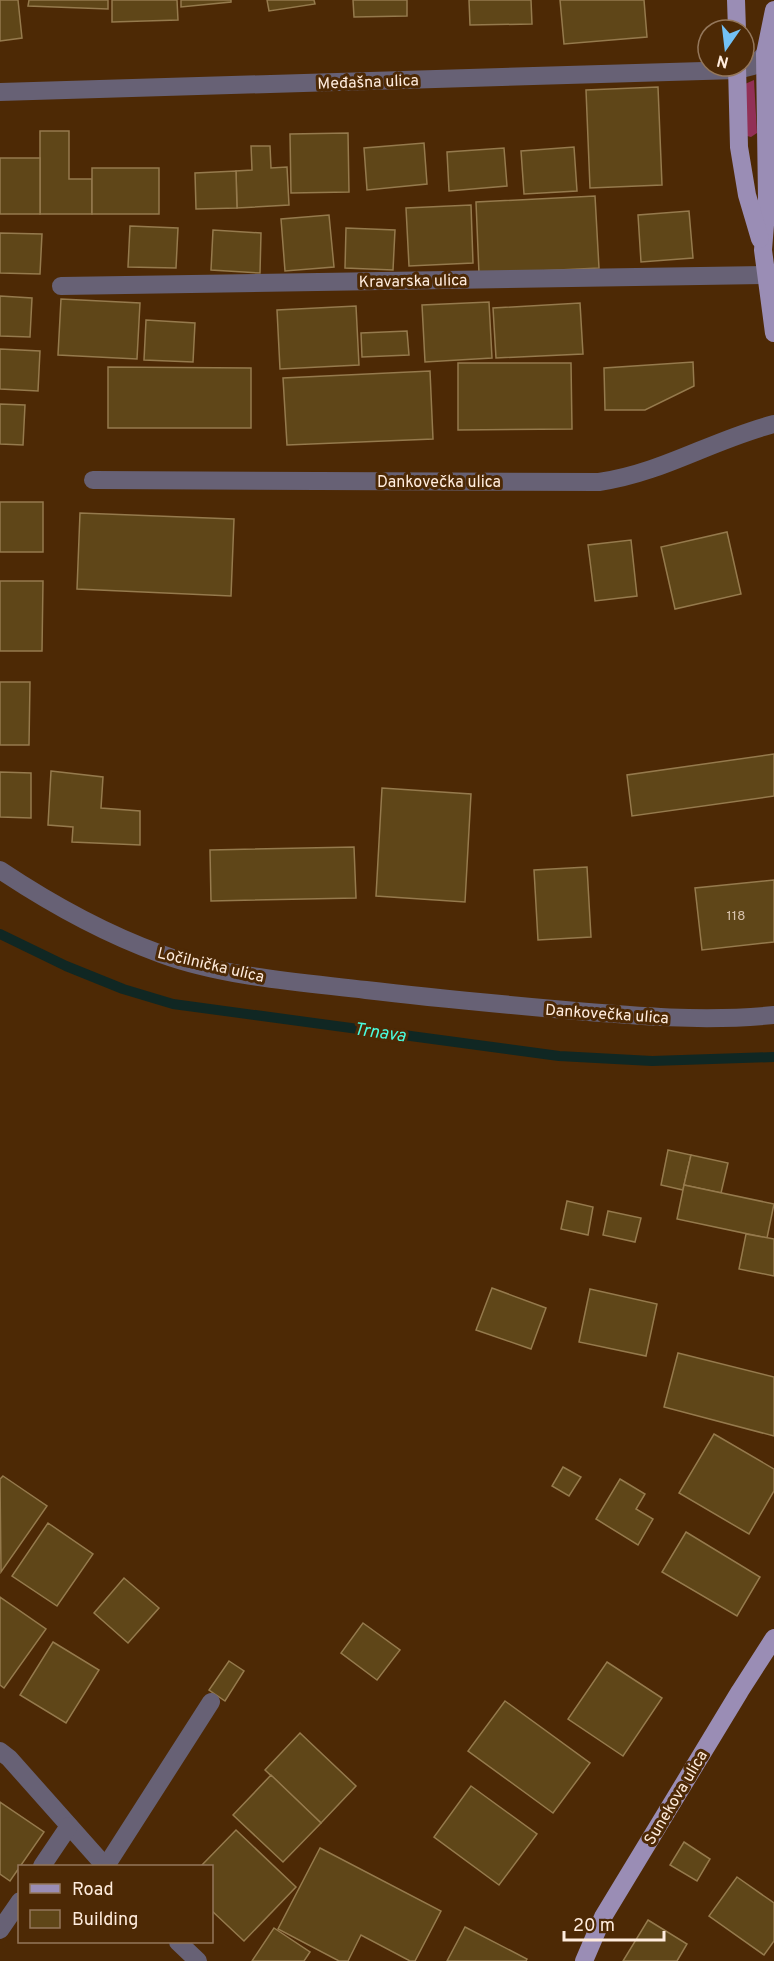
<svg xmlns="http://www.w3.org/2000/svg" width="774" height="1961" font-family="Overpass,sans-serif">
  <style>
    .green { fill: #923056 }
    .lines { fill: none; stroke-linecap: round; stroke-linejoin: round }
    .stream { stroke: #102723; stroke-width: 10 }
    .building { fill: #5f4618; stroke: #957a4d; stroke-width: 1.5 }
    .minor { stroke: #676175; stroke-width: 18 }
    .major { stroke: #9a8db5; stroke-width: 18 }
    .labels { text-anchor: middle; stroke-width: 6; stroke-linejoin: round; paint-order: stroke }
    .number-label { font-size: 14px; fill: #d7c2ac }
    .street-label { font-size: 16px; fill: #ffecdd; stroke: #4d2905 }
    .water-label { font-size: 18px; font-style: italic; fill: #49fde0; stroke: #4d2905 }
  </style>
  <rect width="100%" height="100%" fill="#4d2905"/>
  <polygon class="green" points="754,80 757,133 751,137 747,136 745,84"/>
  <g class="lines">
    <polyline class="stream" points="0,934 66,966 123,989 173,1004 559,1056 652,1061 774,1057"/>
  </g>
  <g class="building">
    <polygon points="0,0 18,0 22,38 0,41"/>
    <polygon points="29,0 108,0 108,9 28,6"/>
    <polygon points="112,0 177,0 178,20 112,22"/>
    <polygon points="181,0 231,0 231,2 181,7"/>
    <polygon points="267,0 314,0 315,4 269,11"/>
    <polygon points="353,0 407,0 407,16 354,17"/>
    <polygon points="469,0 531,0 532,24 470,25"/>
    <polygon points="560,0 644,0 647,37 564,44"/>
    <polygon points="658,87 662,185 590,188 586,90"/>
    <polygon points="40,131 69,131 69,179 92,179 92,214 40,214"/>
    <polygon points="348,133 349,192 291,193 290,134"/>
    <polygon points="424,143 427,184 367,190 364,148"/>
    <polygon points="251,146 270,146 271,168 287,167 289,205 237,208 236,171 252,170"/>
    <polygon points="574,147 577,191 524,194 521,151"/>
    <polygon points="504,148 507,186 449,191 447,152"/>
    <rect x="0" y="158" width="40" height="56"/>
    <rect x="92" y="168" width="67" height="46"/>
    <polygon points="236,171 237,208 196,209 195,173"/>
    <polygon points="595,196 599,268 479,274 476,202"/>
    <polygon points="471,205 473,263 409,266 406,208"/>
    <polygon points="689,211 693,258 641,262 638,215"/>
    <polygon points="329,215 334,267 285,271 281,219"/>
    <polygon points="130,226 178,228 176,268 128,267"/>
    <polygon points="346,228 395,230 393,270 345,268"/>
    <polygon points="213,230 261,233 260,273 211,270"/>
    <polygon points="0,233 42,234 40,274 0,273"/>
    <polygon points="0,296 32,298 30,337 0,336"/>
    <polygon points="61,299 140,303 137,359 58,355"/>
    <polygon points="489,302 492,358 425,362 422,305"/>
    <polygon points="580,303 583,354 496,358 493,308"/>
    <polygon points="356,306 359,365 280,369 277,310"/>
    <polygon points="146,320 195,323 193,362 144,360"/>
    <polygon points="407,331 409,355 362,357 361,333"/>
    <polygon points="0,349 40,351 38,391 0,389"/>
    <polygon points="693,362 694,386 645,410 605,410 604,368"/>
    <polygon points="458,363 571,363 572,429 458,430"/>
    <polygon points="108,367 251,368 251,428 108,428"/>
    <polygon points="430,371 433,439 287,445 283,378"/>
    <polygon points="0,404 25,405 23,445 0,444"/>
    <rect x="0" y="502" width="43" height="50"/>
    <polygon points="80,513 234,519 231,596 77,589"/>
    <polygon points="727,532 741,594 675,609 661,547"/>
    <polygon points="631,540 637,596 595,601 588,545"/>
    <polygon points="0,581 43,581 42,651 0,651"/>
    <polygon points="0,682 30,682 29,745 0,745"/>
    <polygon points="774,754 774,796 632,816 627,775"/>
    <polygon points="51,771 103,777 101,808 140,811 140,845 72,842 73,827 48,825"/>
    <polygon points="0,772 31,773 31,818 0,817"/>
    <polygon points="382,788 471,794 465,902 376,896"/>
    <polygon points="354,847 356,898 211,901 210,850"/>
    <polygon points="587,867 591,937 538,940 534,870"/>
    <polygon points="774,880 774,942 702,950 695,888"/>
    <polygon points="668,1150 691,1155 683,1190 661,1185"/>
    <polygon points="691,1155 728,1163 721,1193 684,1185"/>
    <polygon points="684,1185 774,1204 767,1238 677,1219"/>
    <polygon points="567,1201 593,1207 588,1235 561,1229"/>
    <polygon points="608,1211 641,1218 635,1242 603,1235"/>
    <polygon points="746,1234 774,1239 774,1276 739,1269"/>
    <polygon points="492,1288 546,1308 531,1349 476,1330"/>
    <polygon points="590,1289 657,1304 646,1356 579,1342"/>
    <polygon points="678,1353 774,1377 774,1436 664,1407"/>
    <polygon points="714,1434 774,1469 774,1491 749,1534 679,1493"/>
    <polygon points="563,1467 581,1477 569,1496 552,1486"/>
    <polygon points="3,1476 47,1506 1,1572 0,1479"/>
    <polygon points="620,1479 645,1494 636,1509 653,1519 638,1545 596,1519"/>
    <polygon points="48,1523 93,1554 57,1606 12,1576"/>
    <polygon points="686,1532 760,1577 737,1616 662,1572"/>
    <polygon points="124,1578 159,1608 128,1643 94,1613"/>
    <polygon points="0,1597 46,1629 4,1688 0,1685"/>
    <polygon points="363,1623 400,1650 377,1680 341,1653"/>
    <polygon points="53,1642 99,1670 66,1723 20,1695"/>
    <polygon points="229,1661 244,1671 225,1701 209,1690"/>
    <polygon points="607,1662 662,1698 623,1756 568,1719"/>
    <polygon points="505,1701 590,1763 553,1813 468,1751"/>
    <polygon points="300,1733 356,1786 321,1823 265,1770"/>
    <polygon points="271,1775 321,1823 283,1862 233,1815"/>
    <polygon points="471,1786 537,1834 499,1885 434,1837"/>
    <polygon points="0,1802 44,1832 10,1881 0,1874"/>
    <polygon points="236,1830 296,1887 244,1941 212,1911 212,1866 201,1866"/>
    <polygon points="684,1842 710,1859 697,1881 670,1865"/>
    <polygon points="320,1848 441,1911 415,1961 410,1961 361,1935 348,1961 339,1961 278,1929"/>
    <polygon points="737,1877 774,1903 774,1941 764,1955 709,1916"/>
    <polygon points="648,1920 687,1944 677,1961 623,1961"/>
    <polygon points="465,1927 527,1959 526,1961 447,1961"/>
    <polygon points="274,1928 310,1952 304,1961 252,1961"/>
  </g>
  <g class="lines">
    <g class="minor">
      <polyline points="0,92 737,70 753,66 765,54"/>
      <polyline points="61,286 765,275"/>
      <path d="M93 480 599 482C662 473 712 440 774 424"/>
      <path d="M0 870C51 904 103 933 161 954 224 977 299 982 366 990 433 998 499 1004 565 1010 635 1016 705 1022 774 1015"/>
      <polyline points="0,1751 9,1758 105,1866"/>
      <polyline points="42,1866 69,1826"/>
      <polyline points="106,1866 211,1702"/>
      <polyline points="0,1930 20,1901"/>
      <polyline points="178,1942 198,1961"/>
    </g>
    <g class="major">
      <polyline points="736,0 737,30"/>
      <polyline points="774,10 765,54 767,200 763,250 774,333"/>
      <polyline points="737,66 739,147 747,195 760,239"/>
      <polyline points="584,1961 603,1917 740,1691 774,1638"/>
    </g>
  </g>
  <g class="labels">
    <g class="number-label">
      <text x="736" y="920">118</text>
    </g>
    <g class="street-label">
      <text transform="translate(368 81) rotate(-2)" y="6">Međašna ulica</text>
      <text transform="translate(413 280) rotate(-1)" y="6">Kravarska ulica</text>
      <text x="439" y="487">Dankovečka ulica</text>
      <text transform="translate(211 964) rotate(13)" y="6">Ločilnička ulica</text>
      <text transform="translate(607 1013) rotate(4)" y="6">Dankovečka ulica</text>
      <text transform="translate(675 1797) rotate(-59)" y="6">Sunekova ulica</text>
    </g>
    <g class="water-label">
      <text transform="translate(380 1032) rotate(8)" y="6">Trnava</text>
    </g>
  </g>
  <rect x="18" y="1865" width="195" height="78" fill="#4d2905" stroke="#94775b" stroke-width="1.5"/>
  <rect x="30" y="1884" width="30" height="9" fill="#9a8db5" stroke="#94775b" stroke-width="1.5"/>
  <text x="72" y="1895" font-size="18" fill="#ffecdd">Road</text>
  <rect x="30" y="1910" width="30" height="18" fill="#5f4618" stroke="#94775b" stroke-width="1.5"/>
  <text x="72" y="1925" font-size="18" fill="#ffecdd">Building</text>
  <g transform="translate(726 48) rotate(194)"><circle r="28" fill="#4d2905" stroke="#94775b" stroke-width="1.5"/>
  <path d="M0-4.5L10 22L0 15L-10 22Z" fill="#73c1f5"/>
  <text y="-9" font-size="16" font-weight="bold" text-anchor="middle" fill="#ffecdd">N</text>
  </g>
  <path d="M564 1931v9h100v-9" fill="none" stroke="#ffecdd" stroke-width="3"/>
  <text x="573" y="1931" font-size="18" fill="#ffecdd" stroke="#4d2905" stroke-width="4.5" paint-order="stroke">20 m</text>
</svg>
